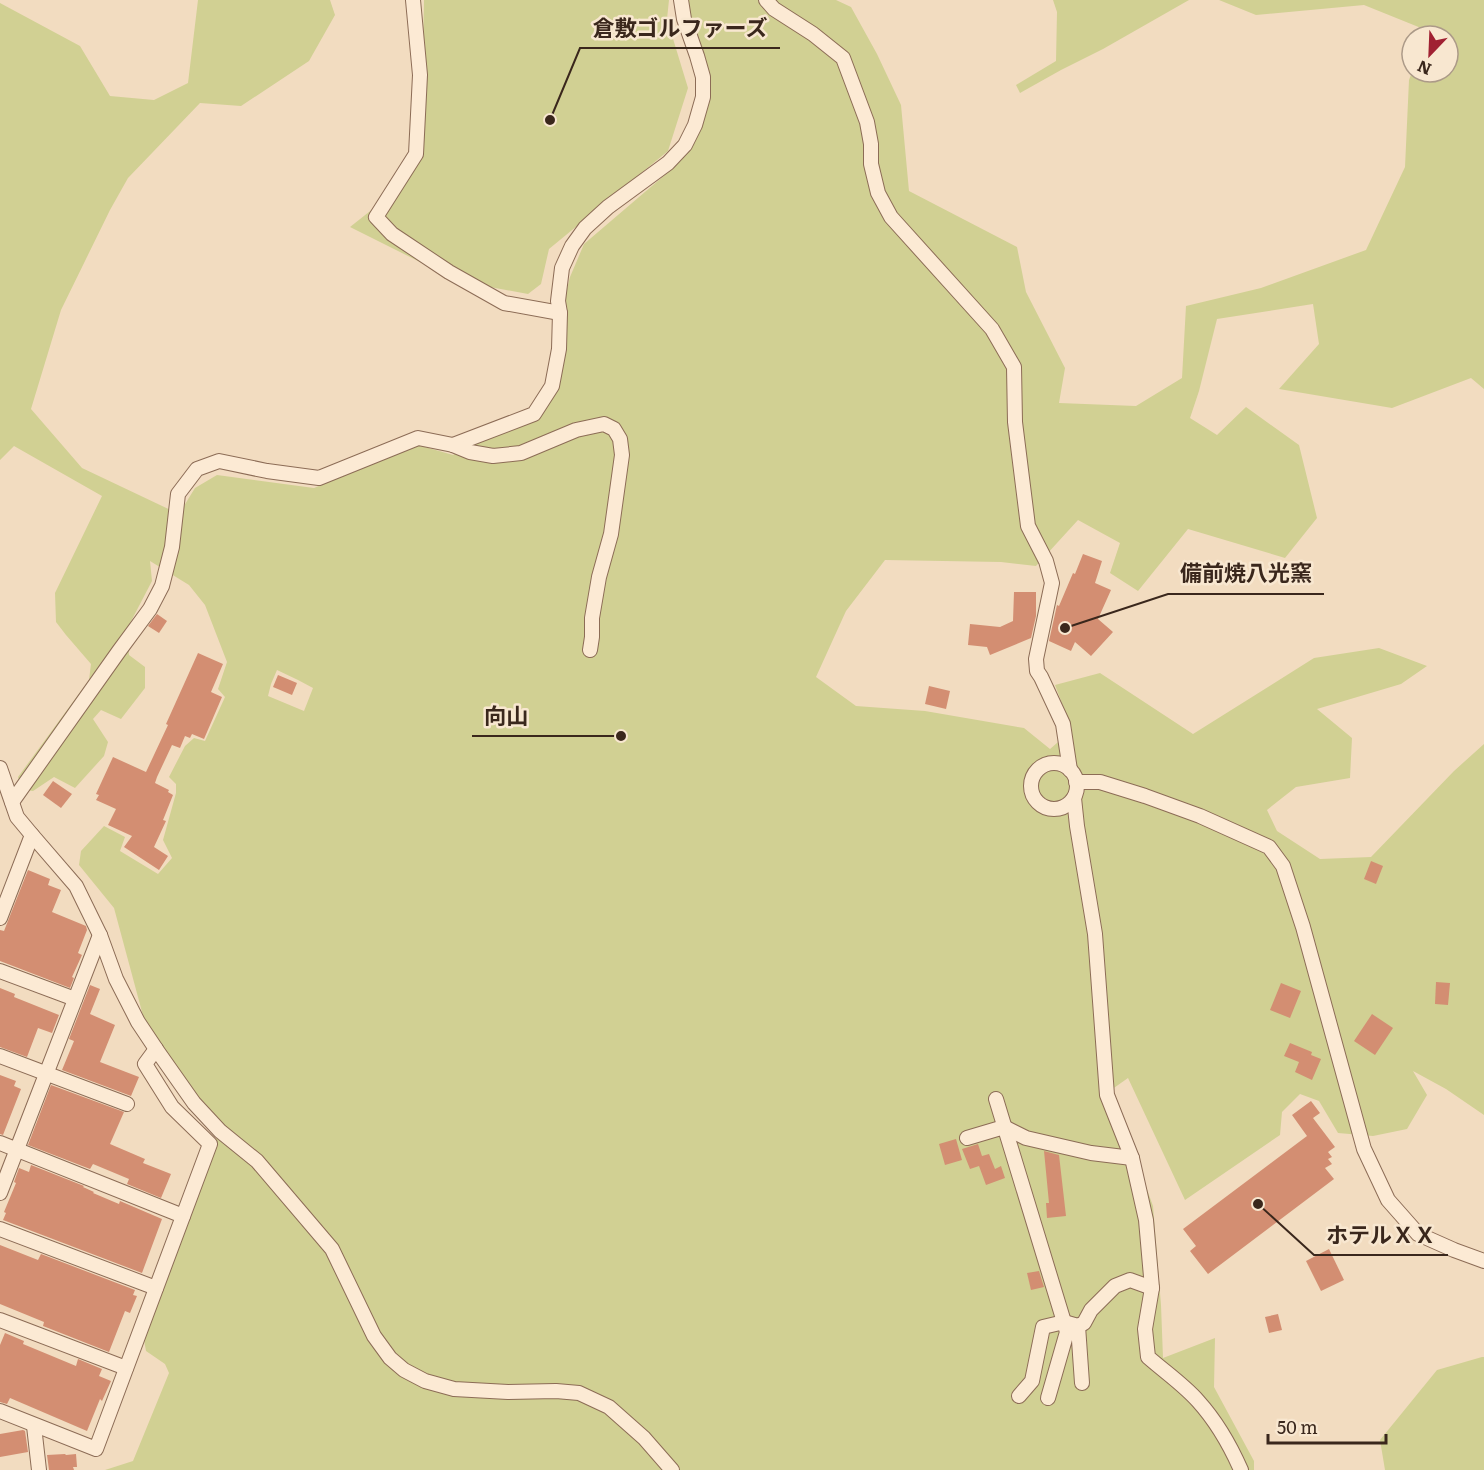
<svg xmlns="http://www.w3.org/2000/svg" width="1484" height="1470" font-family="Literata,'Noto Sans JP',serif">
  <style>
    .green { fill: #d1d093; fill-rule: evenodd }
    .building { fill: #d38e72 }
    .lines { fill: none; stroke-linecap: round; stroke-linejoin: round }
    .minor-casing { stroke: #8c6c56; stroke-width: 16 }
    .minor { stroke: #fcead4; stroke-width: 14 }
    .leader { fill: none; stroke: #3a271c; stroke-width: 2 }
    .callout-dot { fill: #3a271c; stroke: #f8e7d0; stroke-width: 2 }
    .callout-label { font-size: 22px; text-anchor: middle; font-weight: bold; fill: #3a271c; stroke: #f8e7d0; stroke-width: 5; stroke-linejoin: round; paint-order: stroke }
  </style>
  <rect width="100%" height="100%" fill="#f2dcc0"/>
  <g class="green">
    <path d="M198 0H330L335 15 309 61 241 106 200 103 128 178 110 210 61 310 31 409 82 468 179 514 195 488 217 475 314 488 418 445 453 455 552 395 564 365 563 305 570 277 584 244 666 174 688 149 706 106 688 18V0H836L851 7 877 54 901 105 909 191 1017 247 1026 292 1065 368 1059 403 1136 406 1182 378 1186 306 1261 288 1366 250 1405 167 1409 80 1412 72H1448V36H1425L1426 30 1364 5 1256 15 1219 0H1484V389L1471 378 1392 408 1279 389 1319 344 1313 304 1217 319 1199 391 1190 418 1217 435 1246 407 1299 445 1317 518 1285 558 1188 529 1138 591 1110 573 1120 543 1078 520 1036 566 1001 562 885 560 846 611 816 677 856 706 925 711 1024 728 1050 749 1072 730 1055 685 1100 673 1193 734 1314 658 1379 648 1427 666 1401 684 1317 709 1352 738 1350 778 1296 787 1267 810 1277 831 1320 859 1371 857 1454 771 1484 744V1115L1446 1089 1413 1071 1427 1095 1407 1129 1373 1136 1338 1133 1319 1101 1300 1094 1282 1112 1280 1135 1185 1200 1128 1078 1111 1090 1153 1206 1161 1305 1163 1358 1215 1338 1214 1387 1254 1461V1470H105L133 1461 169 1373 165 1364 146 1351 144 1340 146 1329 221 1125 196 1100 145 1023 114 908 79 865 81 851 104 826 125 837 120 851 158 874 172 858 163 840 176 793V784L169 777 185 746 194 738 205 741 225 697 218 689 227 662 205 605 189 585 150 561 152 581 127 629 129 655 145 667V688L121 719 101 710 93 719 108 742 104 756 75 788 54 777 33 791 25 790 20 785 18 777 89 680 91 664 66 635 56 622 55 593 102 496 14 446 0 460V3L80 46 110 96 154 100 188 83ZM277 670 298 680 313 688 304 711 268 696 271 684Z"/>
    <polygon points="424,0 669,0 667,19 688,88 668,151 549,249 541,284 528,294 458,281 350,227 403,185 421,158"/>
    <polygon points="1053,0 1189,0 1103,49 1061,70 1020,93 1016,85 1056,61 1057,12"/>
    <polygon points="1482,1357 1484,1357 1484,1470 1385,1470 1380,1440 1437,1370"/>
  </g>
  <g class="building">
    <polygon points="1083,554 1102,561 1095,583 1111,590 1098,619 1113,632 1091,656 1075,642 1071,651 1049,641 1057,605 1059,606 1073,573 1075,574"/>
    <polygon points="1014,592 1036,592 1036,616 1031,638 990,655 987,647 968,645 970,624 1000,627 1013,621"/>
    <polygon points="157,614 167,621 159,633 148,626"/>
    <polygon points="198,653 223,664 211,692 222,697 204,739 192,734 190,738 185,736 180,748 172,745 157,777 155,783 169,790 168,792 173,795 163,820 166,821 154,847 168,856 159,870 124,847 132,836 108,825 116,809 96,800 99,795 96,794 113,757 146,772 168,725 166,724"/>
    <polygon points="278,675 297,683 292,695 273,687"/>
    <polygon points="929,686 950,691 946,709 925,704"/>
    <polygon points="53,781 72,794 61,808 43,795"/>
    <polygon points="1371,861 1383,866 1376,884 1364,879"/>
    <polygon points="28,870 50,879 48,885 61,890 52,912 86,926 87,930 78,953 82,955 72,977 74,978 70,988 0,961 0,930 4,931"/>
    <polygon points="1436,982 1450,983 1448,1005 1435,1004"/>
    <polygon points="1281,983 1301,991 1290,1018 1270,1010"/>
    <polygon points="90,985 100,989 90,1014 115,1025 100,1062 139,1077 131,1096 62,1070 74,1041 69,1039"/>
    <polygon points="0,988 15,994 14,997 59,1015 52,1033 38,1028 27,1057 0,1047"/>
    <polygon points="1372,1014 1393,1028 1375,1055 1354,1041"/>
    <polygon points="1290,1043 1312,1052 1311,1055 1321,1059 1312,1080 1295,1072 1299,1062 1284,1056"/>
    <polygon points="0,1075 16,1081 14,1086 21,1089 3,1135 0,1134"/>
    <polygon points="51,1085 124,1112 110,1144 145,1159 143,1163 171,1174 161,1198 127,1184 129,1179 93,1164 90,1169 28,1145"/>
    <polygon points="1311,1101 1320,1113 1313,1118 1335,1147 1328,1152 1332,1157 1328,1159 1332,1164 1325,1168 1334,1179 1208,1274 1190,1251 1196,1246 1183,1229 1307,1136 1292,1115"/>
    <polygon points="956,1139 962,1160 945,1165 939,1144"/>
    <polygon points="978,1144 982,1156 989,1154 995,1169 1001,1166 1005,1178 986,1185 979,1166 970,1169 962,1149"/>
    <polygon points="1044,1151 1059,1155 1066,1216 1047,1218 1046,1203 1049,1203"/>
    <polygon points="31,1165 84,1186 83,1187 94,1192 93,1193 119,1204 120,1201 162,1219 142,1273 3,1220 6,1213 4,1212 16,1183 14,1182 19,1168 29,1172"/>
    <polygon points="0,1245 38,1260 41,1254 135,1290 133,1295 137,1296 130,1313 125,1311 109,1352 43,1326 44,1322 0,1304"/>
    <polygon points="1329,1249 1344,1280 1321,1291 1306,1261"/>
    <polygon points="1039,1271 1044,1287 1031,1290 1027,1273"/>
    <polygon points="1278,1314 1282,1330 1269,1333 1265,1317"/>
    <polygon points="5,1333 24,1341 23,1344 76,1366 78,1359 102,1369 99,1376 111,1381 102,1401 100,1399 87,1431 10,1398 7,1404 0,1402 0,1345"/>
    <polygon points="23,1430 25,1431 28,1452 0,1457 0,1434"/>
    <polygon points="65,1454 66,1455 76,1454 77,1467 73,1467 74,1470 49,1470 47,1455"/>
  </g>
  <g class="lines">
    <g class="minor-casing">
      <g id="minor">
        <polyline points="413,0 420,75 416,154 376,217 392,234 449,272 504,303 560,313"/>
        <polyline points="766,0 774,9 813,34 843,58 867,122 871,144 871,164 878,193 891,217 992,329 1014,367 1015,422 1028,526 1046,561 1052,583 1036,659 1037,671 1041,677 1063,724 1070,770"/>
        <polyline points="453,445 534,414 552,386 559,349 560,313 558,301 562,268 572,246 585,228 608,207 668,163 685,145 695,125 703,97 703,77 697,56 684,19 681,0"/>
        <circle cx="1054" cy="786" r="23"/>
        <polyline points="0,768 17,817 32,835 76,886 100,935 116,979 138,1022 156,1049 194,1103 220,1131 257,1161 332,1249 374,1336 390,1358 404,1370 425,1381 454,1389 508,1392 556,1391 579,1393 609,1407 644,1438 672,1470"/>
        <polyline points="1076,782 1100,782 1145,796 1200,816 1269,847 1283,866 1303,927 1364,1149 1388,1200 1418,1234 1454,1250 1484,1261"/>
        <path d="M1074 798 1077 826 1095 934 1107 1095 1132 1158 1146 1220 1152 1288 1145 1329 1148 1357C1165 1372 1184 1385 1198 1401 1217 1422 1230 1445 1241 1470"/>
        <polyline points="12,802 119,651 150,609 162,586 172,547 178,494 197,469 219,461 267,471 319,478 418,438 453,445 470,452 493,456 521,453 576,430 604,424 614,429 620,439 622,455 611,534 599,577 592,618 592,637 590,650"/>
        <polyline points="0,918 32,835"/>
        <polyline points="0,971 75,999"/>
        <polyline points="0,1056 127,1104"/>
        <polyline points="996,1099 1064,1322 1043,1327 1032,1381 1019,1396"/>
        <polyline points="967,1138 1004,1127 1026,1138 1091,1153 1132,1158"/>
        <polyline points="0,1143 183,1216"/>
        <polyline points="0,1193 100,935"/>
        <polyline points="0,1229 156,1288"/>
        <polyline points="0,1320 126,1368"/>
        <polyline points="1078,1326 1084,1323 1091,1310 1115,1286 1130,1280 1152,1288"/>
        <polyline points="1048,1398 1067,1332 1064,1322 1078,1326 1082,1383"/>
        <polyline points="0,1411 96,1449 210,1144 172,1107 145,1064 156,1049"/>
        <polyline points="34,1426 39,1470"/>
      </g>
    </g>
    <use href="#minor" class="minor"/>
  </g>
  <path class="leader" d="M550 120L580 48H780M1065 628L1168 594H1324M621 736L540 736H472M1258 1204L1314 1255H1448"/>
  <g class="callout-dot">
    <circle cx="550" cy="120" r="6"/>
    <circle cx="1065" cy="628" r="6"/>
    <circle cx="621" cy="736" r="6"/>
    <circle cx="1258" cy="1204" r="6"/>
  </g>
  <g class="callout-label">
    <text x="680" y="36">倉敷ゴルファーズ</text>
    <text x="1246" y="581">備前焼八光窯</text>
    <text x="506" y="724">向山</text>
    <text x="1381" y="1243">ホテルＸＸ</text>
  </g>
  <g transform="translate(1430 54) rotate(203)"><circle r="28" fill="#f8e7d0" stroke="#ac9a88" stroke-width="1.5"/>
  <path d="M0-4.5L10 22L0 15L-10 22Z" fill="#a02132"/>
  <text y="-9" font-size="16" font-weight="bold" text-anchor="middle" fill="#3a271c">N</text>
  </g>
  <path d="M1268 1434v9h118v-9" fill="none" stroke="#3a271c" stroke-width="3"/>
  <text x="1277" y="1434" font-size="18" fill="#3a271c" stroke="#f8e7d0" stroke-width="4.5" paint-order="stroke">50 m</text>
</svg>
